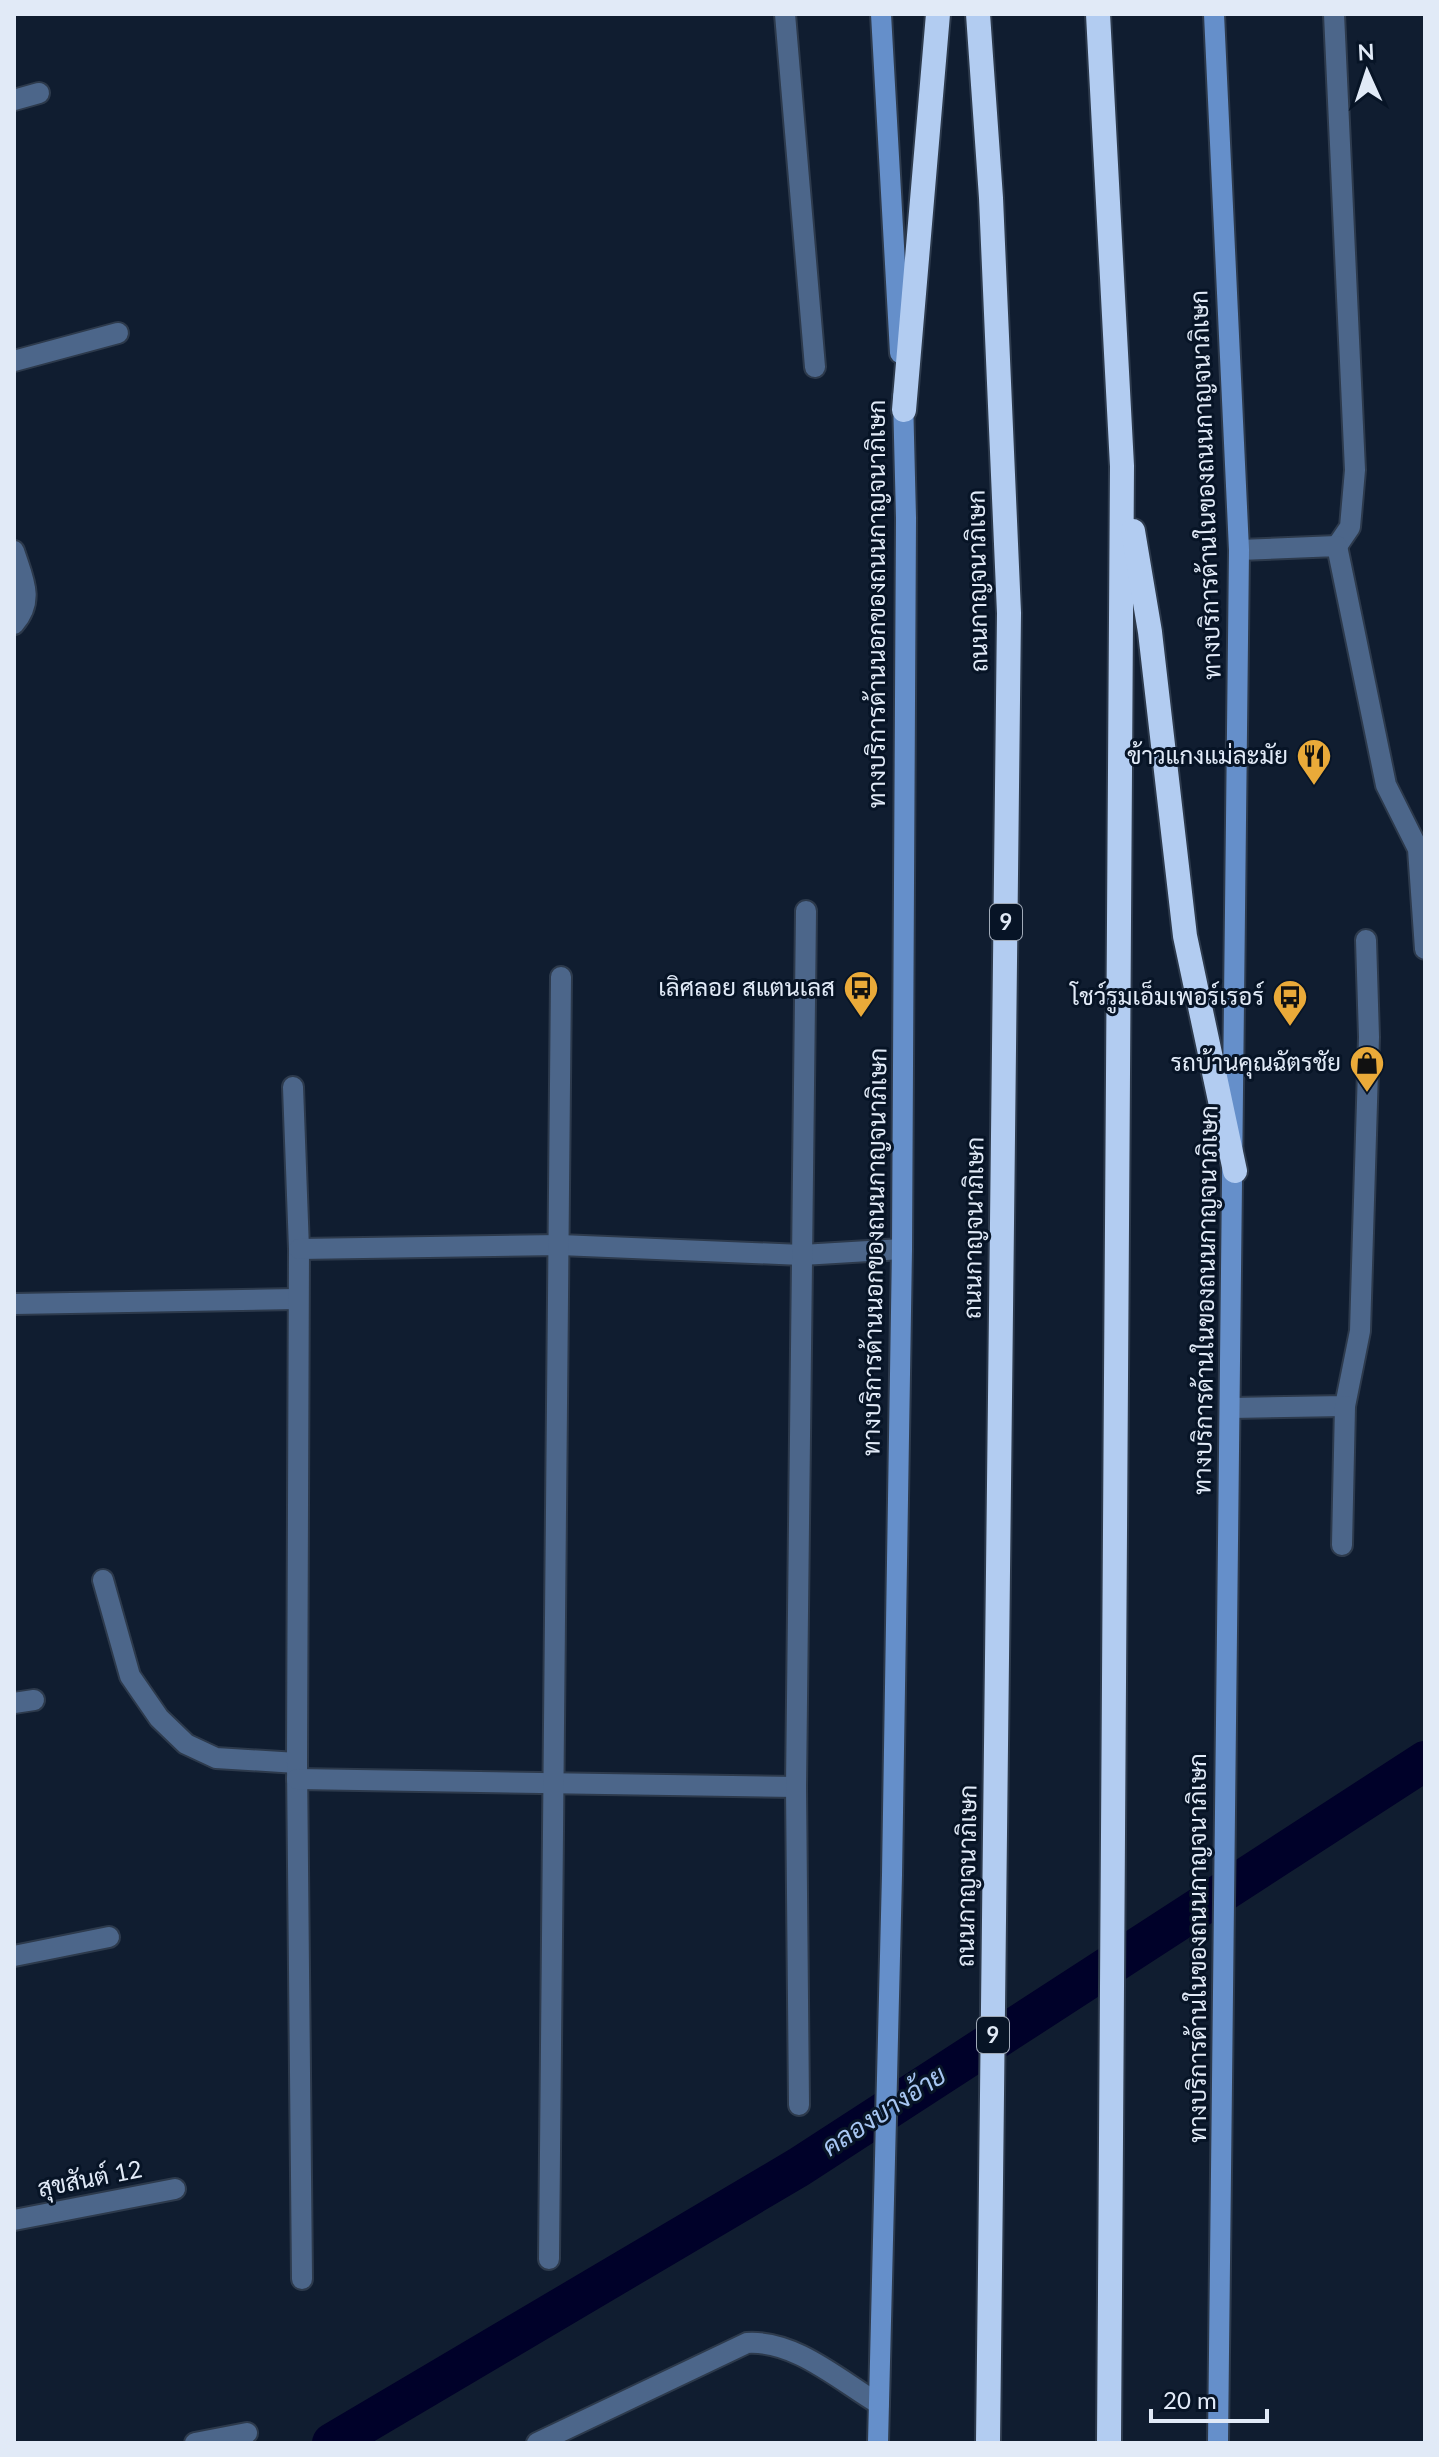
<svg xmlns="http://www.w3.org/2000/svg" width="1439" height="2457" font-family="Lato,Sarabun,sans-serif">
  <style>
    .lines { fill: none; stroke-linecap: round; stroke-linejoin: round }
    .canal { stroke: #000129; stroke-width: 40 }
    .lane-casing { stroke: #2d3a4c; stroke-width: 24 }
    .street-casing { stroke: #2d3a4c; stroke-width: 24 }
    .secondary-casing { stroke: #2d3a4c; stroke-width: 24 }
    .highway-casing { stroke: #2d3a4c; stroke-width: 28 }
    .lane { stroke: #4c668a; stroke-width: 20 }
    .street { stroke: #4c668a; stroke-width: 20 }
    .secondary { stroke: #658fca; stroke-width: 20 }
    .highway { stroke: #b2ccf1; stroke-width: 24 }
    .labels { text-anchor: middle; stroke-width: 6; stroke-linejoin: round; paint-order: stroke }
    .shield { fill: #071426; stroke: #a0aab8; stroke-width: 2 }
    .shield-label { font-size: 22px; font-weight: bold; fill: #e1eaf7 }
    .street-label { font-size: 24px; fill: #e1eaf7; stroke: #071426 }
    .poi-label { font-size: 24px; fill: #e1eaf7; stroke: #071426; text-anchor: end }
    .water-label { font-size: 26px; font-style: italic; fill: #a7c6f2; stroke: #071426 }
  </style>
  <rect width="100%" height="100%" fill="#101d30"/>
  <g class="lines">
    <polyline class="canal" points="332,2443 799,2167 1425,1761"/>
    <g class="lane-casing">
      <g id="lane">
        <polyline points="785,14 815,367"/>
        <polyline points="1334,14 1355,470 1350,527 1337,546"/>
        <polyline points="1239,550 1337,546 1386,785 1418,849 1425,949"/>
        <polyline points="14,1304 296,1299"/>
        <polyline points="1231,1408 1345,1406 1360,1331 1369,1037 1366,940"/>
        <polyline points="1342,1545 1345,1406"/>
        <polyline points="103,1580 130,1676 159,1718 186,1744 216,1758 297,1763"/>
      </g>
    </g>
    <g class="street-casing">
      <g id="street">
        <polyline points="14,100 39,93"/>
        <polyline points="14,361 118,333"/>
        <path d="M14 551C23 579 35 600 14 624"/>
        <polyline points="293,1087 299,1249 297,1763 302,2279"/>
        <polyline points="299,1249 560,1245 802,1255 902,1249"/>
        <polyline points="14,1703 34,1700"/>
        <polyline points="297,1779 796,1787"/>
        <polyline points="14,1956 109,1937"/>
        <polyline points="799,2105 796,1787 806,911"/>
        <polyline points="14,2220 175,2189"/>
        <polyline points="549,2259 561,977"/>
        <polyline points="195,2443 247,2433"/>
        <path d="M537 2443 747 2343C795 2340 839 2380 879 2404"/>
      </g>
    </g>
    <g class="secondary-casing">
      <g id="secondary">
        <polyline points="881,14 900,353"/>
        <polyline points="1214,14 1239,550 1218,2443"/>
        <polyline points="878,2443 892,1875 902,1249 906,518 903,397"/>
      </g>
    </g>
    <g class="highway-casing">
      <g id="highway">
        <polyline points="978,14 991,198 1009,613 988,2443"/>
        <polyline points="1098,14 1122,466 1109,2443"/>
        <polyline points="904,410 938,14"/>
        <polyline points="1133,531 1150,632 1185,936 1235,1171"/>
      </g>
    </g>
    <use href="#lane" class="lane"/>
    <use href="#street" class="street"/>
    <use href="#secondary" class="secondary"/>
    <use href="#highway" class="highway"/>
  </g>
  <defs>
    <g id="restaurant-pin" transform="scale(1.8)"><path d="M0 17L-7.5 6A9.5 9.5 0 1 1 7.5 6Z" fill="#eaaa39" stroke="#071426"/><path d="M-5-6h1v4h1v-4h1v4h1v-4h1v5L-1.5 .5V6h-2V.5L-5-1ZM5-6V6H3V1.5H1.5Q1.5-4 5-6Z" fill="#111"/></g>
    <g id="bus-pin" transform="scale(1.8)"><path d="M0 17L-7.5 6A9.5 9.5 0 1 1 7.5 6Z" fill="#eaaa39" stroke="#071426"/><path d="M-5-6H5V4H4V6H2V4H-2V6H-4V4H-5ZM-3.5-4V0h7V-4ZM-3.5 1.2v1.5H-2V1.2ZM2 1.2v1.5H3.5V1.2Z" fill="#111"/></g>
    <g id="shop-pin" transform="scale(1.8)"><path d="M0 17L-7.5 6A9.5 9.5 0 1 1 7.5 6Z" fill="#eaaa39" stroke="#071426"/><path d="M-5-2.5h2.3a2.7 3.5 0 0 1 5.4 0H5L5.5 6h-11ZM-1.5-2.5h3a1.5 2.3 0 0 0-3 0Z" fill="#111"/></g>
  </defs>
  <g fill-rule="evenodd">
    <use href="#restaurant-pin" x="1314" y="756"/>
    <use href="#bus-pin" x="861" y="988"/>
    <use href="#bus-pin" x="1290" y="997"/>
    <use href="#shop-pin" x="1367" y="1063"/>
  </g>
  <g class="labels">
    <g class="shield">
      <rect x="990" y="904" width="32" height="36" rx="6"/>
      <rect x="977" y="2017" width="32" height="36" rx="6"/>
    </g>
    <g class="shield-label">
      <text x="1006" y="930">9</text>
      <text x="993" y="2043">9</text>
    </g>
    <g class="street-label">
      <text transform="translate(1206 485) rotate(-92)" y="8">ทางบริการด้านในของถนนกาญจนาภิเษก</text>
      <text transform="translate(978 581) rotate(-91)" y="8">ถนนกาญจนาภิเษก</text>
      <text transform="translate(877 604) rotate(-90)" y="8">ทางบริการด้านนอกของถนนกาญจนาภิเษก</text>
      <text transform="translate(974 1228) rotate(-89)" y="8">ถนนกาญจนาภิเษก</text>
      <text transform="translate(875 1252) rotate(-89)" y="8">ทางบริการด้านนอกของถนนกาญจนาภิเษก</text>
      <text transform="translate(1206 1300) rotate(-89)" y="8">ทางบริการด้านในของถนนกาญจนาภิเษก</text>
      <text transform="translate(967 1876) rotate(-89)" y="8">ถนนกาญจนาภิเษก</text>
      <text transform="translate(1198 1948) rotate(-90)" y="8">ทางบริการด้านในของถนนกาญจนาภิเษก</text>
      <text transform="translate(90 2179) rotate(-11)" y="8">สุขสันต์ 12</text>
    </g>
    <g class="poi-label">
      <text x="1288" y="764">ข้าวแกงแม่ละมัย</text>
      <text x="835" y="996">เลิศลอย สแตนเลส</text>
      <text x="1264" y="1005">โชว์รูมเอ็มเพอร์เรอร์</text>
      <text x="1341" y="1071">รถบ้านคุณฉัตรชัย</text>
    </g>
    <g class="water-label">
      <text transform="translate(884 2111) rotate(-33)" y="9">คลองบางอ้าย</text>
    </g>
  </g>
  <rect width="1439" height="2457" fill="none" stroke="#e1eaf7" stroke-width="32"/>
  <g transform="translate(1367 72) rotate(357)" stroke="#071426" stroke-width="6" paint-order="stroke">
  <path d="M0-6L14 30L0 20L-14 30Z" fill="#e1eaf7"/>
  <text y="-12" font-size="22" font-weight="bold" text-anchor="middle" fill="#e1eaf7">N</text>
  </g>
  <path d="M1151 2409v12h116v-12" fill="none" stroke="#e1eaf7" stroke-width="4"/>
  <text x="1163" y="2409" font-size="24" fill="#e1eaf7" stroke="#071426" stroke-width="6" paint-order="stroke">20 m</text>
</svg>
